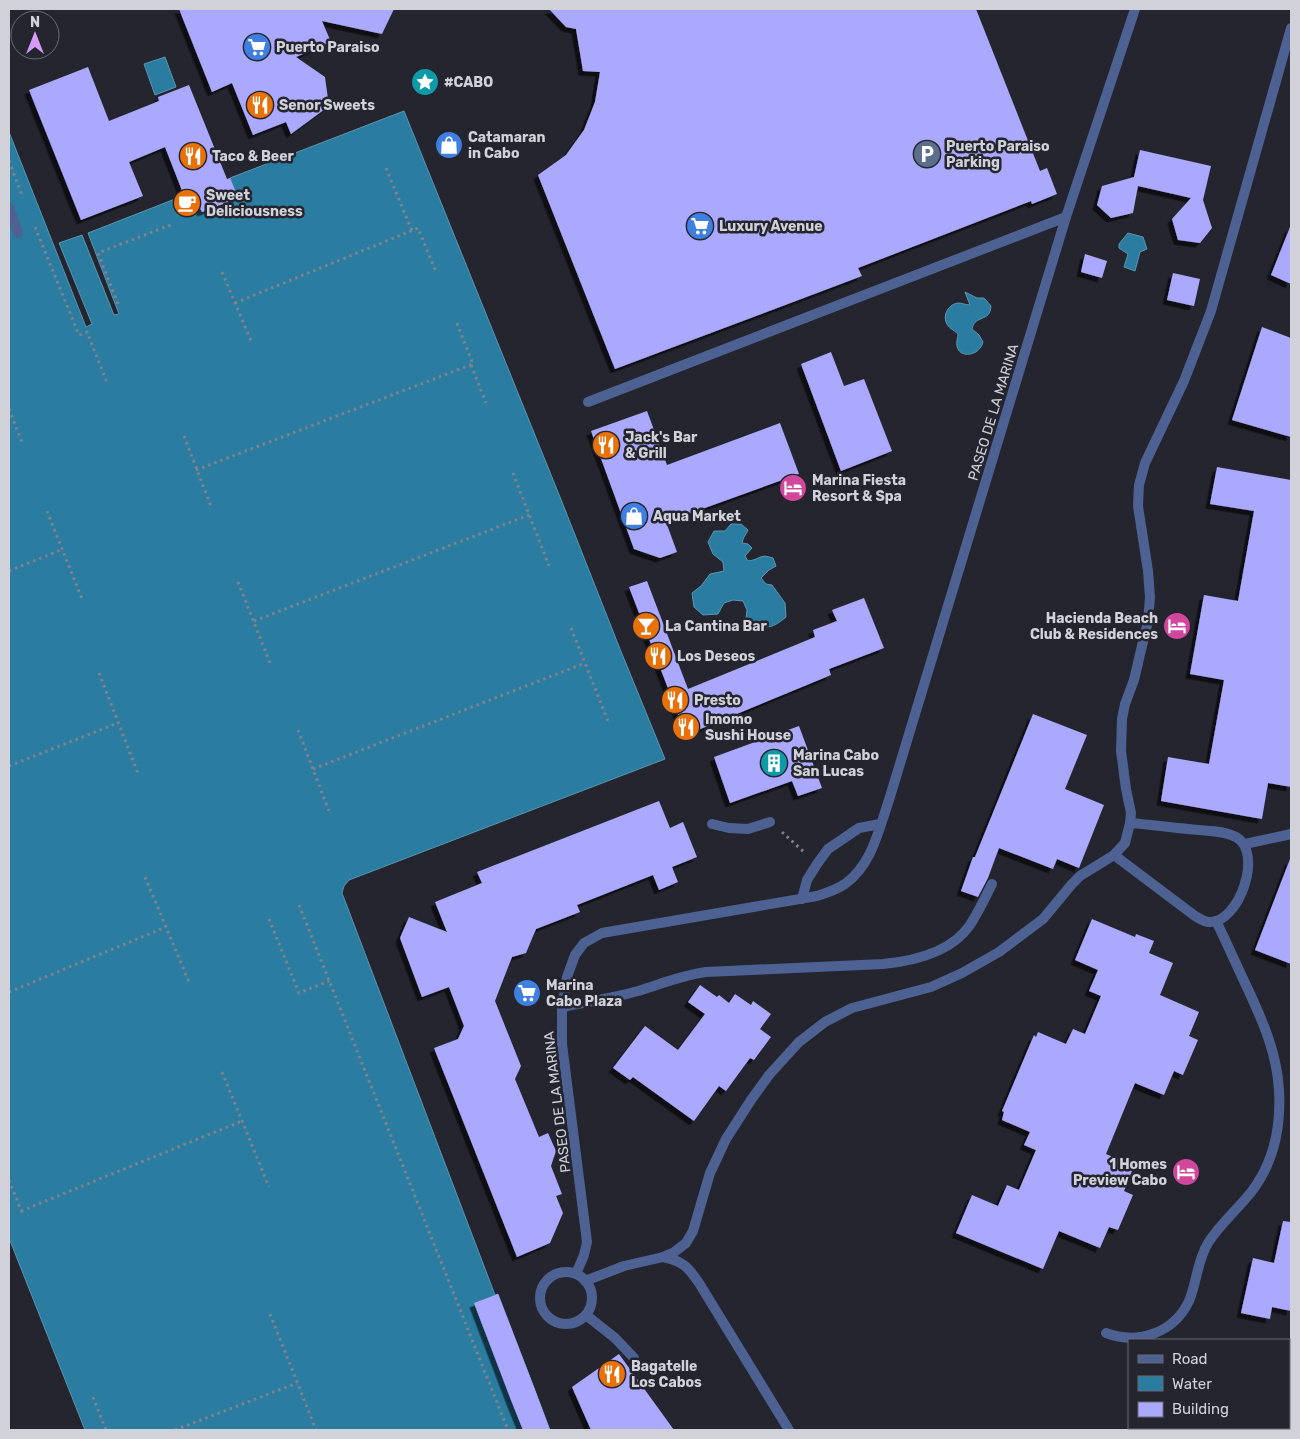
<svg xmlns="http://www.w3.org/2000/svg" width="1300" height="1439" font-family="Rubik,sans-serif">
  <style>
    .water { fill: #2a7ca1; stroke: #5c96b2 }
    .building { fill: #aaa9fe; filter: url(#shadow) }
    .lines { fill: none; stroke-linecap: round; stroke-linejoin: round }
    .path { stroke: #82828c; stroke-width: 3; stroke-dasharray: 2.5 4; stroke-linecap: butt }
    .lane { stroke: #4d6292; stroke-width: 10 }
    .street { stroke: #4d6292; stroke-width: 10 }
    .labels { text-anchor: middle; stroke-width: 5; stroke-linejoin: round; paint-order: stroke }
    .poi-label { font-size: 14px; font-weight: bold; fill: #d1d1d9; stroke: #252530; text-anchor: start }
    .street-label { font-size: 14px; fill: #d1d1d9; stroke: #252530 }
  </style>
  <defs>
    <filter id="shadow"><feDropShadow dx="-4.5" dy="4.5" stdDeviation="0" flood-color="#0009"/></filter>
  </defs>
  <rect width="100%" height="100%" fill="#252530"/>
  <g class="water">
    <polygon points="165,57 176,87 155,95 144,64"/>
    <polygon points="404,111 562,502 620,649 665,759 349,880 344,886 342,893 495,1295 498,1294 550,1430 85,1430 9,1238 9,132 86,327 92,324 59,243 82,235 114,315 119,314 88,233 175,199 181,215 200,208 202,212 238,199 230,178"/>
    <polygon points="1128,233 1143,237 1147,249 1140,252 1135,271 1124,267 1128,254 1119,248 1119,244"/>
    <path d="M965 292 977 298H984L991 306C990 323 975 314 972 329L979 335 983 342C980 356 959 359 957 346 956 343 958 337 958 334 954 330 948 328 946 322 943 314 949 304 958 303 962 303 966 305 970 305Z"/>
    <path d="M731 524H741L748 530C746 535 743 537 742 543L748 544 752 548 745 556 748 561C760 560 759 553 773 558L776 566 769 570 761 578 766 584 772 585 785 603 786 617C771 630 763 630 746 619L747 610 743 601 733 600 724 603 718 614 703 615 694 607 692 593 701 586 710 574 724 571 723 562 713 554 708 542 714 531H725Z"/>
  </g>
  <g class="building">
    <polygon points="179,9 394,9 382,34 322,21 331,42 296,57 325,77 329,106 291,134 286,122 253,135 232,83 212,92"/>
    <polygon points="549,9 976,9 1040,171 1047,168 1057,194 1032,204 1031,201 858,268 862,276 615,369 538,175 566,155 584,130 595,102 600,72 583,71 576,29 566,27"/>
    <polygon points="88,67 109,121 159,101 158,97 189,85 227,179 230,178 238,198 202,212 200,208 190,211 165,147 129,162 143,196 81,220 29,90"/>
    <polygon points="1140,150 1211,166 1203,200 1212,228 1200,243 1178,240 1172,219 1191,198 1138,186 1133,213 1111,218 1097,205 1102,186 1134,177"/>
    <polygon points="1290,227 1291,227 1291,284 1271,275"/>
    <polygon points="1085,254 1107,261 1102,278 1081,272"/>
    <polygon points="1173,273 1200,279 1194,306 1167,300"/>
    <polygon points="1262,327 1291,338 1291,437 1232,420"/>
    <polygon points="831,352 844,386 864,379 892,451 841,471 801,364"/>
    <polygon points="647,411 667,465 780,423 799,474 666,522 677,552 660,558 634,549 591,431"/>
    <polygon points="1217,467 1291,480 1291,787 1268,783 1262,819 1161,801 1168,757 1209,764 1224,680 1190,674 1204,595 1238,601 1254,511 1210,504"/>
    <polygon points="647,581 688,689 815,637 813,630 837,621 832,610 864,598 884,648 829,669 831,675 686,735 629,587"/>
    <polygon points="1033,714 1087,735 1065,789 1104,805 1079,868 1057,859 1053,869 999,848 988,878 978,897 961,891 973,857 975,857"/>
    <polygon points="799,726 822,788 798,796 792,781 730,803 714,757"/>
    <polygon points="659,801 670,828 683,822 697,857 672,867 678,882 659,890 653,875 577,905 580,912 536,929 526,953 512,957 495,1001 521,1066 515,1079 539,1137 548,1133 556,1151 551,1166 562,1194 556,1196 563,1213 550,1243 517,1257 434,1048 458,1039 464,1026 449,987 422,997 400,938 409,917 447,932 435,902 482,883 477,872"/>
    <polygon points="1290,859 1291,860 1291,964 1255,950"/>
    <polygon points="1092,919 1135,937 1136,934 1154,941 1149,953 1173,963 1160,995 1199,1012 1189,1036 1198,1040 1183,1075 1174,1071 1164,1095 1135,1083 1106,1154 1134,1166 1124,1191 1133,1195 1118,1230 1109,1227 1100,1248 1059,1231 1043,1269 956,1233 972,1195 998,1206 1007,1185 1019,1190 1036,1150 1024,1145 1030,1132 1002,1120 1004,1112 1002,1111 1034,1035 1036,1037 1038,1032 1066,1044 1073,1029 1085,1034 1101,996 1089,991 1098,970 1075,960"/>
    <polygon points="700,985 717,997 719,995 729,1003 735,994 751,1005 753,1001 771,1014 760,1029 771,1037 754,1060 750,1058 726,1091 719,1086 694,1121 633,1077 630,1080 613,1068 645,1026 678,1050 705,1014 688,1002"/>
    <polygon points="1283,1221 1291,1222 1291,1311 1272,1307 1270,1319 1241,1313 1253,1258 1274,1263"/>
    <polygon points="498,1294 534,1387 550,1430 523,1430 511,1400 474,1303"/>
    <polygon points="619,1354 674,1430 591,1430 572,1387"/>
  </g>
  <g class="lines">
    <g class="path">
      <polyline points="9,161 23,198"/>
      <polyline points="386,168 412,231"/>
      <polyline points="35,227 79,335 87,332 108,385"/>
      <polyline points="222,272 251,341"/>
      <polyline points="235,303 418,228 436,272"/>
      <polyline points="118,304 98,253 173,224"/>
      <polyline points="471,365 486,403"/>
      <polyline points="9,409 23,445"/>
      <polyline points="184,436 212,509"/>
      <polyline points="196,470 473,364 456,321"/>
      <polyline points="513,473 549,566"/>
      <polyline points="47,511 82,599"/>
      <polyline points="9,571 63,549"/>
      <polyline points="238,582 270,663"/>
      <polyline points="254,621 529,515"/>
      <polyline points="571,628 608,721"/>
      <polyline points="99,673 139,776"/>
      <polyline points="298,730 329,811"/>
      <polyline points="9,766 118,723"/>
      <polyline points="313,769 585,663"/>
      <polyline points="782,832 805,853"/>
      <polyline points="145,877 189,982"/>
      <polyline points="299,905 508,1430"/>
      <polyline points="269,919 299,993 329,981"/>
      <polyline points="9,992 166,927"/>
      <polyline points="222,1072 269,1187"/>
      <polyline points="9,1180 23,1215"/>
      <polyline points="21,1211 242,1121"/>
      <polyline points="270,1314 316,1430"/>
      <polyline points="93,1397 106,1430"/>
      <polyline points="175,1430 297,1383"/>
    </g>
    <g class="lane">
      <polyline points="9,208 18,233"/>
      <polyline points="588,402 1066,217"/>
      <polyline points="712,824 729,828 748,829 770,822"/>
      <polyline points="1245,844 1291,834"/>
      <path d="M1114 855 1195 916C1199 918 1204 922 1209 922 1239 924 1264 852 1236 837 1225 831 1211 831 1199 830 1176 828 1153 825 1130 823"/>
      <path d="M663 1257C683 1261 688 1267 699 1283L789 1430"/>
      <polyline points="585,1281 624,1266 663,1257 673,1253 686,1243 693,1231 710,1173 726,1139 751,1100 769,1075 799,1042 825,1022 852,1008 931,987 962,973 999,952 1043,919 1072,884 1080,876 1114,855 1125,843 1130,823 1131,813 1126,789 1121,751 1122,719 1125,704 1134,680 1145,633 1148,622 1150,597 1148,571 1138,506 1139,485 1145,463 1184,381 1211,311 1291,28"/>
      <polyline points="586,1315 615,1338 634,1358"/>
      <path d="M1106 1333C1138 1345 1174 1333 1189 1301 1197 1282 1197 1261 1208 1243 1220 1224 1238 1209 1252 1191 1274 1162 1281 1126 1279 1090 1277 1052 1261 1017 1245 983 1235 962 1226 941 1216 921"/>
    </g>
    <g class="street">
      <polyline points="802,899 807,880 817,864 828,849 859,828 880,824"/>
      <path d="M562 1007C587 1002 613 998 638 991 661 984 682 975 706 972L883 964C914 961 951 953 970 925 978 913 985 898 992 884"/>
      <circle cx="566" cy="1298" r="26"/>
      <path d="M576 1274 584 1255 587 1242 562 1044V1007L567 977 575 955 584 943 602 933 817 896C826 893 836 890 845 884 872 865 879 829 889 800L1066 217 1135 9"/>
    </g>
  </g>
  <defs>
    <g id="supermarket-disc" transform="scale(1.4375)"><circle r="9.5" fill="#3f7fe0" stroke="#252530"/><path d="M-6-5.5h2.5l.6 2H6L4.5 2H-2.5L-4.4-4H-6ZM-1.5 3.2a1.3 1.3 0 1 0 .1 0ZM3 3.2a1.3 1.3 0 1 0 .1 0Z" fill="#fff"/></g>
    <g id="sight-disc" transform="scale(1.4375)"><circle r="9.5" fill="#0f9aa8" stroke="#252530"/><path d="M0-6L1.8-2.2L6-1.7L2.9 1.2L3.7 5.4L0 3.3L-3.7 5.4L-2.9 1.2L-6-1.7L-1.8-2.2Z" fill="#fff"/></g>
    <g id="restaurant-disc" transform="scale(1.4375)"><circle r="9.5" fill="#e8710a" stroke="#252530"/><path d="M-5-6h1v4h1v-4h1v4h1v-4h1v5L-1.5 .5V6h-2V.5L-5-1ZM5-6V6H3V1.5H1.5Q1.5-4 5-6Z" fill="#fff"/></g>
    <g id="shop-disc" transform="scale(1.4375)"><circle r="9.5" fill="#3f7fe0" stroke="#252530"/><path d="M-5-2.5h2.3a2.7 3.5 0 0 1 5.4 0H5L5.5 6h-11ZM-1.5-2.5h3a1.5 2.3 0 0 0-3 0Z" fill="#fff"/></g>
    <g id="parking-disc" transform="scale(1.4375)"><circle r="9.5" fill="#5c6f8a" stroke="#252530"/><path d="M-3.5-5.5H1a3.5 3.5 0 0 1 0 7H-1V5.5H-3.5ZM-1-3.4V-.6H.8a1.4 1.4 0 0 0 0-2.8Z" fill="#fff"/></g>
    <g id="cafe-disc" transform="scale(1.4375)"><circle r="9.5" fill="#e8710a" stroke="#252530"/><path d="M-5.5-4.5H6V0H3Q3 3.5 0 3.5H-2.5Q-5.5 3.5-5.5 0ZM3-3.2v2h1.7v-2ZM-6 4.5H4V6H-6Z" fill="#fff"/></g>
    <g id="hotel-disc" transform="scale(1.4375)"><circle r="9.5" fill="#d1479c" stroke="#252530"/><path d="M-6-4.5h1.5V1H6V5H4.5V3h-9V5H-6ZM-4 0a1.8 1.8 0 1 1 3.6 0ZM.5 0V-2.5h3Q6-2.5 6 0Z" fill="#fff"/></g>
    <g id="bar-disc" transform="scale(1.4375)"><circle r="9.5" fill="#e8710a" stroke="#252530"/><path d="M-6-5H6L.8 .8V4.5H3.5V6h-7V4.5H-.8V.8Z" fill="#fff"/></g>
    <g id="building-disc" transform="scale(1.4375)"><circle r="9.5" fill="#0f9aa8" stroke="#252530"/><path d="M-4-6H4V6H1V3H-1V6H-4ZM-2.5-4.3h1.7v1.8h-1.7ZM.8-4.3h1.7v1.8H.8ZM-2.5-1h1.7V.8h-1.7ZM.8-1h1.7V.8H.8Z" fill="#fff"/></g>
  </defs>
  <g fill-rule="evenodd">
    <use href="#supermarket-disc" x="257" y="47"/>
    <use href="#sight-disc" x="425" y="82"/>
    <use href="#restaurant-disc" x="260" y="105"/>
    <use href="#shop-disc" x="449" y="145"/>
    <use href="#parking-disc" x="927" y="154"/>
    <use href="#restaurant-disc" x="193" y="156"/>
    <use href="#cafe-disc" x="187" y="203"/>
    <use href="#supermarket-disc" x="700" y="226"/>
    <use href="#restaurant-disc" x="606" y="445"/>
    <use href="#hotel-disc" x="793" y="488"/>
    <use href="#shop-disc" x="634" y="516"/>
    <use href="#bar-disc" x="646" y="626"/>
    <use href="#hotel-disc" x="1177" y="626"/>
    <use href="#restaurant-disc" x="658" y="656"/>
    <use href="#restaurant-disc" x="675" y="700"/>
    <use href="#restaurant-disc" x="686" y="727"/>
    <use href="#building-disc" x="774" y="763"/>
    <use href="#supermarket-disc" x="527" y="993"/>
    <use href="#hotel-disc" x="1186" y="1172"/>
    <use href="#restaurant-disc" x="612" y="1374"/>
  </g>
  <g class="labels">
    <g class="poi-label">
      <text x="276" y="52">Puerto Paraiso</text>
      <text x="444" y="87">#CABO</text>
      <text x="279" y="110">Senor Sweets</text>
      <text x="468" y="142">Catamaran<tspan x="468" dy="16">in Cabo</tspan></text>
      <text x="946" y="151">Puerto Paraiso<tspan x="946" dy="16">Parking</tspan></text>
      <text x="212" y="161">Taco &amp; Beer</text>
      <text x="206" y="200">Sweet<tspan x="206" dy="16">Deliciousness</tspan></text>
      <text x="719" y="231">Luxury Avenue</text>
      <text x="625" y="442">Jack's Bar<tspan x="625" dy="16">&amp; Grill</tspan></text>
      <text x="812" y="485">Marina Fiesta<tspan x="812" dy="16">Resort &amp; Spa</tspan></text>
      <text x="653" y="521">Aqua Market</text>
      <text x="1158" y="623" text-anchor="end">Hacienda Beach<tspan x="1158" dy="16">Club &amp; Residences</tspan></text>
      <text x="665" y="631">La Cantina Bar</text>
      <text x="677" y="661">Los Deseos</text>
      <text x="694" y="705">Presto</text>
      <text x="705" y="724">Imomo<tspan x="705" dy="16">Sushi House</tspan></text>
      <text x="793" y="760">Marina Cabo<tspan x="793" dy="16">San Lucas</tspan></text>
      <text x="546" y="990">Marina<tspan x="546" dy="16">Cabo Plaza</tspan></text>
      <text x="1167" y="1169" text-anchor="end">1 Homes<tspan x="1167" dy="16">Preview Cabo</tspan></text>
      <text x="631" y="1371">Bagatelle<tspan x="631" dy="16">Los Cabos</tspan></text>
    </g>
    <g class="street-label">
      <text transform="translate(993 412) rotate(-73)" y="5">PASEO DE LA MARINA</text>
      <text transform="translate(557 1102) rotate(-97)" y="5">PASEO DE LA MARINA</text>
    </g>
  </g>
  <rect width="1300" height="1439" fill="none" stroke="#d1d1d9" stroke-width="20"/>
  <rect x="1128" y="1339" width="162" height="90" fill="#252530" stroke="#6a6a74"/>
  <rect x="1138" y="1355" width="25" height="8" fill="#4d6292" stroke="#6a6a74"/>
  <text x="1172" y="1364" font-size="15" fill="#d1d1d9">Road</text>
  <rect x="1138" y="1376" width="25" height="15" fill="#2a7ca1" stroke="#6a6a74"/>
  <text x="1172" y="1389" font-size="15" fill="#d1d1d9">Water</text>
  <rect x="1138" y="1402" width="25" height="15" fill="#aaa9fe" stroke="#6a6a74"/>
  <text x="1172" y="1414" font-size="15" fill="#d1d1d9">Building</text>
  <g transform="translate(35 35)"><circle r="24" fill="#252530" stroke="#6a6a74"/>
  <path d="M0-4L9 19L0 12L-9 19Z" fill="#d79bf9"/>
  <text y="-8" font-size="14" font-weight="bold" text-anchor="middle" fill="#d1d1d9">N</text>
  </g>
</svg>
